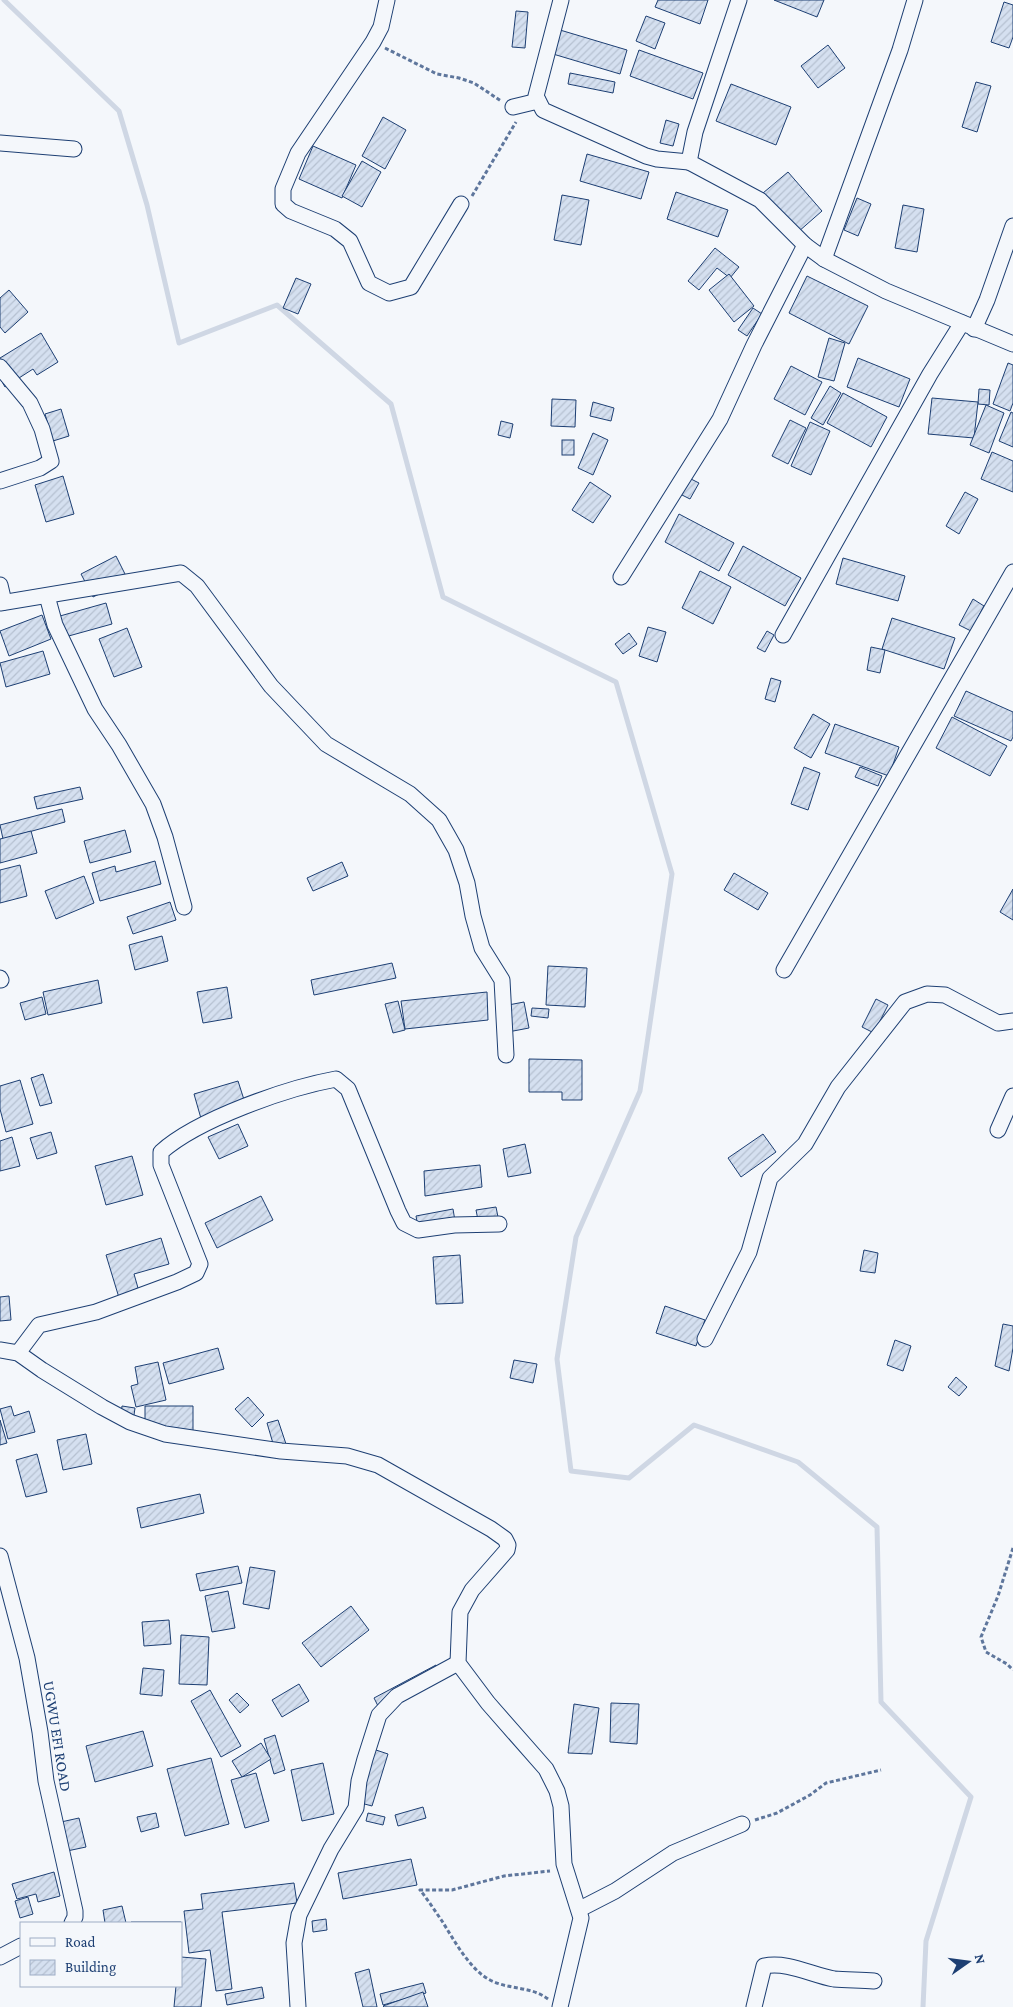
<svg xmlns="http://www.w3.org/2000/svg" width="1013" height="2007" font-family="'Crimson Pro',serif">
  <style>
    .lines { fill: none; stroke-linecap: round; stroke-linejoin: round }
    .stream { stroke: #cfd7e4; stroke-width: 5 }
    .building { fill: url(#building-hatch); stroke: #1d3f73 }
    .street-casing { stroke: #1d3f73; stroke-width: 17 }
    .path { stroke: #5e769c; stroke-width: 3; stroke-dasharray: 4 2.5; stroke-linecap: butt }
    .street { stroke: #f4f7fb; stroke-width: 15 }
    .labels { text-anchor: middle; stroke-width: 4; stroke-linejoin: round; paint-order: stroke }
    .street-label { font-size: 16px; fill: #1d3f73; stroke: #f4f7fb }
  </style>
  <defs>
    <pattern id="building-hatch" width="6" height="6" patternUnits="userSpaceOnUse" patternTransform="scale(1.25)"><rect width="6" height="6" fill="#d5e0f0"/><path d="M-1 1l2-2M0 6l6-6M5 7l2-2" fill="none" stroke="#b6c1d1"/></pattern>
  </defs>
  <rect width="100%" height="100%" fill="#f4f7fb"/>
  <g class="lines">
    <polyline class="stream" points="4,0 119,111 147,205 179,343 277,305 391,404 443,597 616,682 672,874 640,1091 576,1237 557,1359 571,1471 629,1478 694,1425 798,1462 877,1527 881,1702 971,1797 926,1941 923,2007"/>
  </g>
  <g class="building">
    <polygon points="658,0 708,0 700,24 655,7"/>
    <polygon points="774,0 824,0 817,17"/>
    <polygon points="1004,2 1013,5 1013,37 1009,48 991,42"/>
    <polygon points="516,11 528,12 525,48 512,47"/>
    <polygon points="646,16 665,23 655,49 636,41"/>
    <polygon points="560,30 627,50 620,74 553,54"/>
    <polygon points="828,45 845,68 818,88 801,66"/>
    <polygon points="639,50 703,73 693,99 630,76"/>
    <polygon points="570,73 615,82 613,93 568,84"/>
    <polygon points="976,82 991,86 977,132 962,127"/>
    <polygon points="731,84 791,107 776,145 716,121"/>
    <polygon points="383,117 406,130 385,169 362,156"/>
    <polygon points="666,120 679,124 673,146 660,143"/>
    <polygon points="313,146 356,165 342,198 299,179"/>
    <polygon points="587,154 649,172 641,199 580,181"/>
    <polygon points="362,161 381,172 362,207 342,196"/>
    <polygon points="788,172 822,211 798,232 763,193"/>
    <polygon points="676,192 728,210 718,237 667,219"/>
    <polygon points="562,195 589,200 581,245 554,240"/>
    <polygon points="857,198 871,204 858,236 844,230"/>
    <polygon points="903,205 924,209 917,252 895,248"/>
    <polygon points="715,248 739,267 730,278 717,268 699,290 688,281"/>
    <polygon points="729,274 754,306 734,322 709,290"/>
    <polygon points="807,276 868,306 849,344 789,313"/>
    <polygon points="296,278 311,284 298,314 283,308"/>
    <polygon points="9,290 28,312 5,333 0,327 0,298"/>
    <polygon points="753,308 762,314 747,336 738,330"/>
    <polygon points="41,333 58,362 37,375 33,369 5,387 0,378 0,358"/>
    <polygon points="829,338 845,343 834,381 818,377"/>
    <polygon points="858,358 910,379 899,407 847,387"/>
    <polygon points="1008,363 1013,365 1013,403 1010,411 993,404"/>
    <polygon points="791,366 822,382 805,415 774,399"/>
    <polygon points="830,386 841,393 823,425 811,418"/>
    <polygon points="979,389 990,390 989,405 978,404"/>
    <polygon points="843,393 887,417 871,447 827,423"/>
    <polygon points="932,398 978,402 974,438 928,434"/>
    <polygon points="552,399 576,400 575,427 551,426"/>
    <polygon points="593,402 614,408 611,421 590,416"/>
    <polygon points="986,405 1004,413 989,453 970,445"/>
    <polygon points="61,409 69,436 53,441 45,414"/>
    <polygon points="1011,412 1013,413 1013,447 999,441"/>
    <polygon points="790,420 806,428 788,464 772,456"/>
    <polygon points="501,421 513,424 510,438 498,435"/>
    <polygon points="810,422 830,431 811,475 791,466"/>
    <polygon points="593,433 608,440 593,475 578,468"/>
    <rect x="562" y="440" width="12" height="15"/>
    <polygon points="992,452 1013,461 1013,492 981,479"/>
    <polygon points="63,476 74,514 46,522 35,485"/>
    <polygon points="689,478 699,483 690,499 680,494"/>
    <polygon points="590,482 611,496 593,523 572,510"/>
    <polygon points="965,492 978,499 959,534 946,526"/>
    <polygon points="679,514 734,543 719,571 665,542"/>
    <polygon points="743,546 801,578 785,606 728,575"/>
    <polygon points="116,556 128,580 93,597 81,574"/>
    <polygon points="843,558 905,576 898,601 836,584"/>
    <polygon points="700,571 731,587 713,624 682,608"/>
    <polygon points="973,599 984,606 971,631 959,625"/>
    <polygon points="106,603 112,624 65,637 60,616"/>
    <polygon points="42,615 51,639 9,656 0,631"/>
    <polygon points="892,618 955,638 944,669 882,649"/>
    <polygon points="648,627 666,632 657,662 639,656"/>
    <polygon points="127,628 142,667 114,677 99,639"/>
    <polygon points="767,631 774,635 765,652 757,648"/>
    <polygon points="629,633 637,644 623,654 615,644"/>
    <polygon points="871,647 885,650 880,673 867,670"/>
    <polygon points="43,651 50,674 6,687 0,663"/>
    <polygon points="771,678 781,681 775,702 765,699"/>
    <polygon points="966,691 1013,712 1013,737 1011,741 954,716"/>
    <polygon points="813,714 830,724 811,758 794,748"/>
    <polygon points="952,717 1007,746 990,776 936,748"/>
    <polygon points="835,724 899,747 889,776 825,753"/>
    <polygon points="804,767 820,773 808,810 791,804"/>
    <polygon points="860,767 882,776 878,786 855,777"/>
    <polygon points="80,787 83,799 37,809 34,797"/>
    <polygon points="62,809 65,822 3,839 0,825"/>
    <polygon points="125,830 131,852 90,863 84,841"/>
    <polygon points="31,831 37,853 0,863 0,839"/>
    <polygon points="155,861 161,884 100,901 92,873 115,866 116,872"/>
    <polygon points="342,862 348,876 313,891 307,878"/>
    <polygon points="20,865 27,896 0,903 0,870"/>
    <polygon points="734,873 768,893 758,910 724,890"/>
    <polygon points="84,876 94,903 56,919 45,891"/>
    <polygon points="1013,889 1013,920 1000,912"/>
    <polygon points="170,902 176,920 133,934 127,917"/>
    <polygon points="162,936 168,961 135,970 129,945"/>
    <polygon points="392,963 396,978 314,995 311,980"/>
    <polygon points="548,966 587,968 585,1007 546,1005"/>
    <polygon points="98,980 102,1003 48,1015 43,992"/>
    <polygon points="227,987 232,1018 203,1023 197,992"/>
    <polygon points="487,992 488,1020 405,1029 401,1001"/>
    <polygon points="42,997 46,1014 25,1020 20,1003"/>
    <polygon points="876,999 888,1005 874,1033 862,1027"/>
    <polygon points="398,1001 405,1030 393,1033 385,1004"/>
    <polygon points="524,1002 529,1028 508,1032 503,1006"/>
    <polygon points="532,1008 549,1009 548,1018 531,1016"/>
    <polygon points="529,1059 582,1060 582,1100 562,1100 562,1092 529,1092"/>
    <polygon points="43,1074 52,1103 40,1106 31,1078"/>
    <polygon points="20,1080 33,1124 6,1132 0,1109 0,1086"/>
    <polygon points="238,1081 247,1109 202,1122 194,1094"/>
    <polygon points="238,1124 248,1146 219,1159 208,1137"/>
    <polygon points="51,1132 57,1153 37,1159 30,1138"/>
    <polygon points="763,1134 776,1152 741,1177 728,1158"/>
    <polygon points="12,1137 20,1166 0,1171 0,1141"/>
    <polygon points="525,1144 531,1173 508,1177 503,1149"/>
    <polygon points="132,1156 143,1195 106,1205 95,1166"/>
    <polygon points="480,1165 482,1187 425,1196 424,1171"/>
    <polygon points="261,1196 273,1220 217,1248 205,1223"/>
    <polygon points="496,1207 500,1227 480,1230 476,1210"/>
    <polygon points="453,1209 455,1221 418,1227 416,1216"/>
    <polygon points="161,1238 169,1264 134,1274 140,1295 120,1301 106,1255"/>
    <polygon points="864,1250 878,1253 875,1273 860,1271"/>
    <polygon points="460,1255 463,1303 436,1304 433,1257"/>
    <polygon points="9,1296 11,1320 0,1321 0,1297"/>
    <polygon points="665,1306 705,1320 696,1346 656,1333"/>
    <polygon points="1003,1324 1013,1326 1013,1348 1009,1371 995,1366"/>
    <polygon points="895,1340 911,1346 903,1371 887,1365"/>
    <polygon points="218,1348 224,1369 169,1384 163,1363"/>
    <polygon points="514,1360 537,1364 533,1383 510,1378"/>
    <polygon points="158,1362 166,1400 136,1407 131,1386 138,1384 135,1367"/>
    <polygon points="956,1377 967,1387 959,1396 948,1387"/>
    <polygon points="248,1397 264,1415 252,1427 235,1409"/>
    <polygon points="11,1406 14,1416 29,1411 35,1432 8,1439 0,1409"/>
    <polygon points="122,1406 135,1408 133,1422 120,1420"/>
    <polygon points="145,1406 193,1406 193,1431 145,1430"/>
    <polygon points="0,1420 7,1443 0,1445"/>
    <polygon points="278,1420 289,1453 277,1457 267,1423"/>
    <polygon points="86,1434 92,1464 63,1470 57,1440"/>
    <polygon points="37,1454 47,1492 26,1497 16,1460"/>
    <polygon points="200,1494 204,1513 141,1528 137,1508"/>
    <polygon points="238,1566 242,1583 200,1591 196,1574"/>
    <polygon points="250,1567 275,1571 269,1609 243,1604"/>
    <polygon points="228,1591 235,1628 212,1632 205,1596"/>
    <polygon points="351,1606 369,1630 321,1667 302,1643"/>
    <polygon points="169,1620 171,1644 144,1646 142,1622"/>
    <polygon points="181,1635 209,1637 207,1685 179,1684"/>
    <polygon points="436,1665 442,1677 380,1710 374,1698"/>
    <polygon points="143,1668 164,1670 162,1696 140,1694"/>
    <polygon points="299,1684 309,1701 282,1717 272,1700"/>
    <polygon points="210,1690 241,1746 221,1757 191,1701"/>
    <polygon points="237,1693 249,1705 240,1713 229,1700"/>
    <polygon points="611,1703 639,1704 637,1744 610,1742"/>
    <polygon points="574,1704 599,1708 592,1754 568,1753"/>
    <polygon points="143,1731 153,1766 95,1782 86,1746"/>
    <polygon points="275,1735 285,1770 274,1774 264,1739"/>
    <polygon points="261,1743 271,1759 242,1777 232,1761"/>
    <polygon points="373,1749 388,1754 372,1806 357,1802"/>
    <polygon points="211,1758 229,1824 185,1836 167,1769"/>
    <polygon points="323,1763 334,1814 302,1821 291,1770"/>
    <polygon points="256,1773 269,1821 245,1828 231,1780"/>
    <polygon points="423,1807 426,1818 398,1826 395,1815"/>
    <polygon points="156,1813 159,1827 141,1832 137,1817"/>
    <polygon points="368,1813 385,1817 383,1825 366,1821"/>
    <polygon points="79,1818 86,1847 67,1851 61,1822"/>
    <polygon points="411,1859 417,1885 343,1899 338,1873"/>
    <polygon points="54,1872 60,1896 38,1902 36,1894 17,1899 12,1884"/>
    <polygon points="294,1883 297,1903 222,1912 232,1989 216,1991 210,1950 189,1953 184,1911 203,1909 201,1894"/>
    <polygon points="28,1897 33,1914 20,1918 15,1901"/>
    <polygon points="122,1906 126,1923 105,1923 103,1910"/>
    <polygon points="326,1919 327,1930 313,1932 312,1921"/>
    <polygon points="131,1922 181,1922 181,1946 181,1923 130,1923"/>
    <polygon points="181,1957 206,1959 201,2007 174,2007 176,1986 181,1986"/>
    <polygon points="369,1969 377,2007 363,2007 355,1973"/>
    <polygon points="423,1983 426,1993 383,2005 380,1994"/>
    <polygon points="262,1987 264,1998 227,2005 225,1994"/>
    <polygon points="423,1992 428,2007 384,2007 383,2006"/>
  </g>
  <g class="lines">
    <g class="street-casing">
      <g id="street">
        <polyline points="387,0 381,27 373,42 298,153 283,189 283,204 291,211 335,229 350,241 369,283 389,293 411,287 461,204"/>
        <polyline points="561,0 536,96 543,110 646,156 657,159 689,162"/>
        <polyline points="739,0 695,132 689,162 760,200 805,245 824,259 886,291 1013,344"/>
        <polyline points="513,107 538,101"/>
        <polyline points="0,143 74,149"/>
        <polyline points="824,259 900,50 915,0"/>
        <polyline points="974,329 987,300 1013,226"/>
        <polyline points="0,367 30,403 42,429 51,461 40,468 0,481"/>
        <polyline points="621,577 720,419 754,345 805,245"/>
        <polyline points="0,585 4,602"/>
        <polyline points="47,596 55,625 95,709 119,745 153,804 165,837 184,907"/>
        <polyline points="0,603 181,573 197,586 271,686 326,744 410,794 439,820 456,850 467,883 473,916 482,948 502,980 506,1055"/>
        <polyline points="783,635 930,374 962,323"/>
        <polyline points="784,970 1013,572"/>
        <polyline points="0,978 1,980"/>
        <polyline points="998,1130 1013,1096"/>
        <polyline points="705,1339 749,1252 770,1178 805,1144 838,1087 905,1002 927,994 945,995 998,1023 1013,1021"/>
        <polyline points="0,1350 18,1353 42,1370 102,1407 130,1422 165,1434 281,1451 347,1456 378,1465 491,1529 505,1539 508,1545 507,1550 472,1590 460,1612 458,1663 488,1703 546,1769 557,1791 561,1806 564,1864 581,1918 560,2007"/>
        <path d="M18 1353 39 1325 96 1312 177 1282 196 1273 200 1264 161 1165V1152C198 1119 287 1088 336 1079L348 1089 398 1211 404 1223 418 1230 454 1225 499 1224"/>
        <polyline points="0,1556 27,1658 40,1732 46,1781 75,1911 75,1917 72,1923"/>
        <polyline points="580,1909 615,1891 673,1853 742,1824"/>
        <polyline points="0,1957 21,1946"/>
        <polyline points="298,2007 294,1943 299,1915 331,1849 356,1808 359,1781 365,1759 379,1715 397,1696 458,1663"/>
        <path d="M754 2007 764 1966C787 1961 812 1975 834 1979 847 1980 861 1980 874 1981"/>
      </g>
    </g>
    <g class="path">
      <polyline points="385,48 437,74 459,78 474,83 501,101"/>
      <polyline points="472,196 516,122"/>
      <polyline points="1013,1548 998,1596 981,1637 986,1652 1007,1664 1013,1670"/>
      <polyline points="755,1820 777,1813 810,1795 826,1783 881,1770"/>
      <path d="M548 1999C531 1986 509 1990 490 1980 470 1970 454 1940 442 1921 435 1911 428 1900 420 1890H452L504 1876 550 1871"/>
    </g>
    <use href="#street" class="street"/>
  </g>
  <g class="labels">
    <g class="street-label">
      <text transform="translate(58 1736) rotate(81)" y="6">UGWU EFI ROAD</text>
    </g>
  </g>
  <rect x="20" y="1922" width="162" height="65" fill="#f4f7fb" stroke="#9eadc5"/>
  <rect x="30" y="1938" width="25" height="8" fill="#f4f7fb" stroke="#9eadc5"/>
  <text x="65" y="1947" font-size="15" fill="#1d3f73">Road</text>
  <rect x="30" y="1960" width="25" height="15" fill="url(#building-hatch)" stroke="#9eadc5"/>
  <text x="65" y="1972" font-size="15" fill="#1d3f73">Building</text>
  <g transform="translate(968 1962) rotate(76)" stroke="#f4f7fb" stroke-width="4" paint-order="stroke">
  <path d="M0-4L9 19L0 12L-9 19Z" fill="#1d3f73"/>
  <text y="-8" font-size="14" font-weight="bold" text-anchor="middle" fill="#1d3f73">N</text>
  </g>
</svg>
